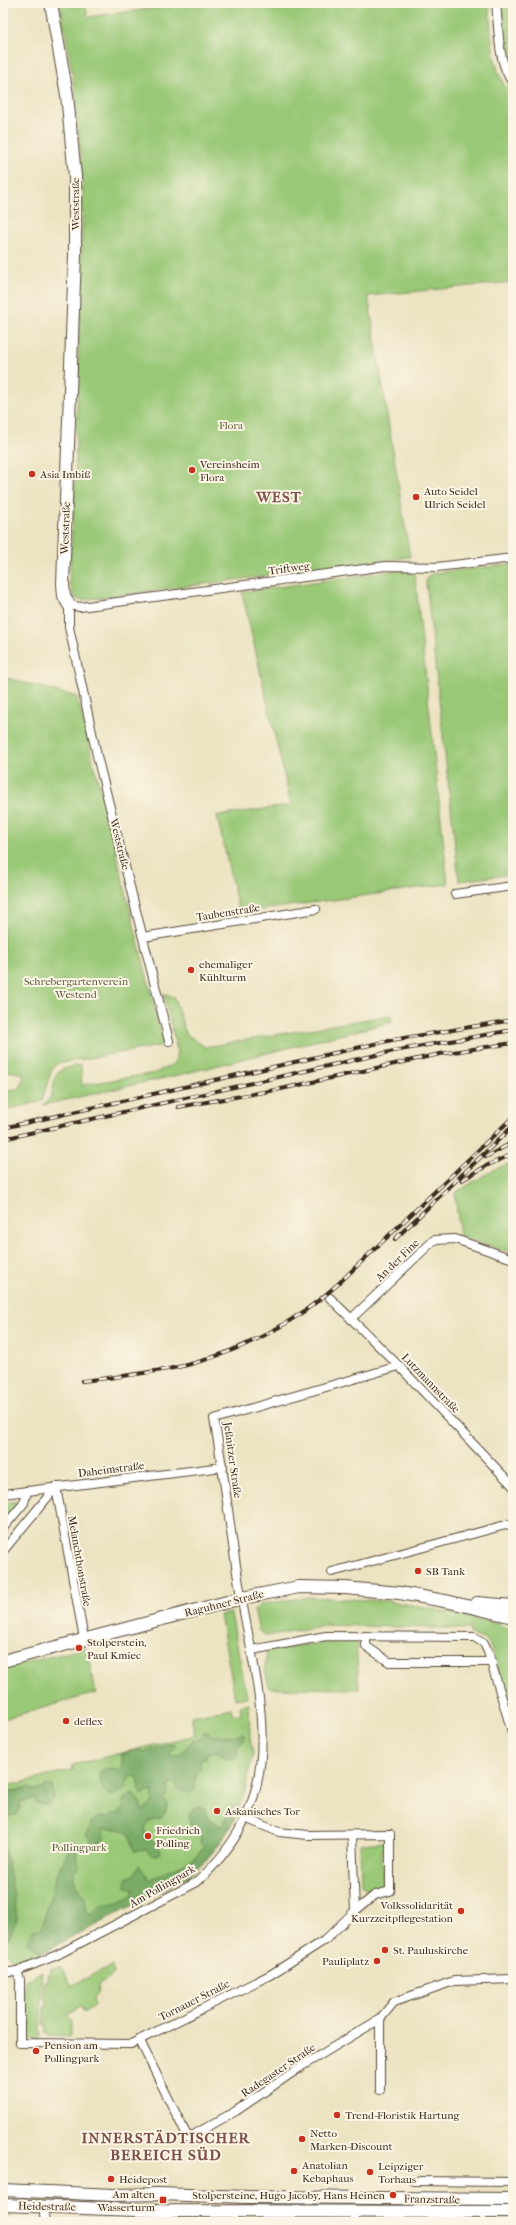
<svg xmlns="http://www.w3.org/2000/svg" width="516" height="2225" font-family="'IM FELL French Canon',serif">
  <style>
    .green { fill: #99c876; stroke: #6a794a }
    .forest { fill: #7aac67; stroke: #5a6b42 }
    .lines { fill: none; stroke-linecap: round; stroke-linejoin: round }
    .street-casing { stroke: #554636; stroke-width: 10 }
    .secondary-casing { stroke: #554636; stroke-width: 14 }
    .street { stroke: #fff; stroke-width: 8 }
    .secondary { stroke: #fff; stroke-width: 12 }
    .rail-casing { stroke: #3b2a1e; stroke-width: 4 }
    .rail { stroke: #fcf5e5; stroke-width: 2.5; stroke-dasharray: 8; stroke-linecap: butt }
    .poi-dot { fill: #c8321e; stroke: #fcf5e5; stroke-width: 1.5 }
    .labels { text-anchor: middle; stroke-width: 4; stroke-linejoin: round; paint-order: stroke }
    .street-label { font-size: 11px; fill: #3b2a1e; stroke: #fcf5e5 }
    .park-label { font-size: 11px; fill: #575938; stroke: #fcf5e5 }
    .poi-label { font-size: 11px; fill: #3b2a1e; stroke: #fcf5e5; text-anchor: start }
    .district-label { font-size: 15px; font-weight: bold; letter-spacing: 1px; fill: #7c5148; stroke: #fcf5e5 }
  </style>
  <rect width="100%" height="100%" fill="#fcf5e5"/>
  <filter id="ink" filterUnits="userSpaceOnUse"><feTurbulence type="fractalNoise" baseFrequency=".025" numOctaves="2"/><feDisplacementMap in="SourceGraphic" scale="8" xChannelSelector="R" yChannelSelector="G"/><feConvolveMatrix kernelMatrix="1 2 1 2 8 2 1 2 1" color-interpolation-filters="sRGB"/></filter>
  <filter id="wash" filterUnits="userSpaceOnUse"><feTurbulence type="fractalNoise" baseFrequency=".012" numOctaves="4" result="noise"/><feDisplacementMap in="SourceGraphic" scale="16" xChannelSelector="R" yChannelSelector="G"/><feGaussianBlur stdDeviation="0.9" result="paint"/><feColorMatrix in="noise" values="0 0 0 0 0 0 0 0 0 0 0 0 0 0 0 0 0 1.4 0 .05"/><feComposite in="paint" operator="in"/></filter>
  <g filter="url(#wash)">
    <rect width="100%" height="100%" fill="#ebe3c1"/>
    <g class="green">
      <path d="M60 3H85L88 17 195 3H489C492 30 490 76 513 94V282L368 296 410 557 82 600 76 599 69 583 75 478 83 192 75 89Z"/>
      <polygon points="501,3 513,3 513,72 505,36"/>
      <polygon points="513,564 513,874 459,881 426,582 428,576 434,573"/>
      <polygon points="400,570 411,572 415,576 448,884 239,913 217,816 291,805 242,592"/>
      <polygon points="3,677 77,697 164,1045 56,1064 51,1072 42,1101 3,1111 3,1090 20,1089 24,1074 3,1070"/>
      <path d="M163 993 174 997 186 1034 205 1047 391 1015 392 1022 183 1074 43 1105C65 1088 38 1070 81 1065L82 1085 155 1073 175 1063 177 1050Z"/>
      <polygon points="513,1162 513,1253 460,1237 455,1193 493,1170"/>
      <polygon points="17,1501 18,1505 3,1523 3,1503"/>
      <path d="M308 1597 386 1601 425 1607 499 1624C504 1627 508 1628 511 1633 516 1646 513 1704 513 1721L490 1646 486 1640 470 1634V1629L325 1625 267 1636 259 1631 254 1610 260 1604Z"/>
      <polygon points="231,1613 247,1697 235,1699 220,1615"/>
      <polygon points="356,1638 359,1689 269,1688 265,1669 267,1650"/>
      <polygon points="86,1648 96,1693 3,1719 3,1668"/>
      <polygon points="249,1704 250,1738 253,1753 245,1791 230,1828 208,1858 185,1878 32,1957 20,1961 12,1960 3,1947 3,1787 73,1770 72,1765 195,1735 191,1716 231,1708 233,1715 241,1713 240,1706"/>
      <polygon points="385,1842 386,1849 382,1850 383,1881 387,1881 387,1886 367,1889 361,1885 360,1844"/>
      <polygon points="112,1965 114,1974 100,1984 98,1993 93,1999 95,2006 84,2012 81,2006 67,2014 71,2021 71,2036 48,2035 48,2033 45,2033 46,2025 43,2025 44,2007 46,2007 47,1999 44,1999 44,1981 47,1981 47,1974 50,1974 50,1969 61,1966 71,1986"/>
      <polygon points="42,1972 40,2035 38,2039 30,2039 25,2032 25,1980"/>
    </g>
    <g class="forest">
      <path d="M204 1732H208L211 1736C222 1735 231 1737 243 1734L245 1736 244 1741 238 1746 237 1756 232 1759 224 1758 218 1751 207 1753 206 1758 200 1759 201 1770 195 1777V1789L191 1792 179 1790 176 1784 173 1783 168 1787V1794L164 1799 167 1804 166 1812 161 1818 151 1820 145 1829V1838L156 1842 161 1851 159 1854 153 1856 147 1850 134 1851C129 1826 126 1830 103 1829L104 1839 95 1846 91 1845 90 1838 85 1834 90 1827 91 1822 101 1816 105 1818 114 1813 116 1815C122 1811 124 1808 123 1801L133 1793 140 1803 142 1811 152 1804 153 1791 142 1794 138 1788 139 1781 137 1777 130 1775 125 1789 114 1795 108 1794 103 1790 99 1774 102 1770 111 1768 118 1771 122 1767V1754L139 1749 143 1752 170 1744 176 1745 170 1753 171 1756C183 1755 185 1748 193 1740H198Z"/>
      <path d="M47 1785 52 1786C54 1796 56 1799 46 1805L36 1803 34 1799 20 1802V1808L17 1815 3 1817V1794L29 1787 34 1790 43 1788Z"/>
      <path d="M198 1806 206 1809 208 1817 222 1827 230 1809 238 1810C227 1838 208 1860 185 1878L39 1954 38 1950 26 1943 33 1930 41 1929 56 1877 72 1842 74 1841 79 1866 74 1871V1880L85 1898 87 1912 91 1915 102 1905 108 1903 111 1905 133 1895 134 1890 126 1887 127 1877 134 1876 139 1865 150 1880 195 1858 204 1846 200 1843 201 1837C196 1832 185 1821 191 1812 193 1810 196 1809 198 1806Z"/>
      <polygon points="3,1836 16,1909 17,1919 9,1938 3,1938"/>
    </g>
  </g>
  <g filter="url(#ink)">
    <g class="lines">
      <g class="street-casing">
        <g id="street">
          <path d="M496 3C499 28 497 62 513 83"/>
          <polyline points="455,894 513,886"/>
          <polyline points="143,937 316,909"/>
          <polyline points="169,1041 98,760 69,627 69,605 80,607 386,566 437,567 513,558"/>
          <polyline points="330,1298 399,1366 513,1486"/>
          <polyline points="351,1319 434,1240 455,1239 513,1259"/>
          <polyline points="56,1487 84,1639"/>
          <polyline points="3,1494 223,1467"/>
          <polyline points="3,1528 24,1503 27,1491"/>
          <polyline points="3,1551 56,1487"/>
          <polyline points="332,1572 513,1523"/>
          <polyline points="366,1636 366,1646 389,1662 492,1662"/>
          <polyline points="252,1650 326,1636 474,1637 484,1643 488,1652 513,1735"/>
          <polyline points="352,1836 355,1911"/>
          <polyline points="17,1971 20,1980 20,2043 131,2044 270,1975 325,1940 355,1911 375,1895 390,1891 390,1834 308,1835 279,1832 245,1818"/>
          <path d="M3 1973 17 1971 57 1955 197 1882C293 1794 259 1700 240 1590 230 1534 225 1476 214 1419L399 1366"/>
          <polyline points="380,2019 380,2090"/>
          <polyline points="140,2041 188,2138 236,2111 302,2066 380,2019 394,2002 454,1981 513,1979"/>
          <polyline points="413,2181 513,2182"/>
          <polyline points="43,2206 45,2222"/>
          <polyline points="354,2210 355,2222"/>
        </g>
      </g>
      <g class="secondary-casing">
        <g id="secondary">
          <polyline points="51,3 67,95 75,176 75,255 63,584 64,596 69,605"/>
          <polyline points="477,1603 513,1606"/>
          <polyline points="3,1661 242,1598 299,1587 345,1588 400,1593 450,1602 513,1617"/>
          <polyline points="3,2190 114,2195 158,2194 249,2197 513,2199"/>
          <polyline points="3,2205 162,2211 513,2212"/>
        </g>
      </g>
      <use href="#street" class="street"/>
      <use href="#secondary" class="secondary"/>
      <g class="rail-casing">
        <g id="rail">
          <polyline points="178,1107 281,1089 440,1054 513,1043"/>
          <polyline points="3,1128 392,1040 513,1020"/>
          <polyline points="3,1139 394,1051 513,1030"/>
          <polyline points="486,1157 513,1142"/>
          <polyline points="462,1180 488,1165 513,1154"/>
          <polyline points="395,1239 513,1126"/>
          <path d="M82 1381C117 1377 153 1373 187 1365 242 1351 295 1323 337 1285L513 1117"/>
        </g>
      </g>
      <use href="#rail" class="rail"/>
    </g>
  </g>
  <g class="poi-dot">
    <circle cx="192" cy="470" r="4"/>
    <circle cx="32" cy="474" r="4"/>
    <circle cx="416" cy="497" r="4"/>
    <circle cx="191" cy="970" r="4"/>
    <circle cx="418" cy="1571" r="4"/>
    <circle cx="79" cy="1648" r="4"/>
    <circle cx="66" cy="1721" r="4"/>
    <circle cx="217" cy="1811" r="4"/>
    <circle cx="148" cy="1836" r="4"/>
    <circle cx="461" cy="1911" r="4"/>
    <circle cx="385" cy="1950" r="4"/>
    <circle cx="377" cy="1961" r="4"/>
    <circle cx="36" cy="2051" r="4"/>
    <circle cx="337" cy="2115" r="4"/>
    <circle cx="302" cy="2139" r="4"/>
    <circle cx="294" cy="2171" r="4"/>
    <circle cx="370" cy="2172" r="4"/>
    <circle cx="111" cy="2179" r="4"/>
    <circle cx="393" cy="2195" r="4"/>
    <rect x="159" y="2196" width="8" height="8" rx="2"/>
  </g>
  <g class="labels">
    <g class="street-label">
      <text transform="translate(75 204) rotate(-90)" y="4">Weststraße</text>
      <text transform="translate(65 528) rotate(-88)" y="4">Weststraße</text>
      <text transform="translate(289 568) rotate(-8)" y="4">Triftweg</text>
      <text transform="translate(120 844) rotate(76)" y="4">Weststraße</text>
      <text transform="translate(228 912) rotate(-9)" y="4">Taubenstraße</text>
      <text transform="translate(397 1260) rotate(-44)" y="4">An der Fine</text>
      <text transform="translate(431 1383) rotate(46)" y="4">Lutzmannstraße</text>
      <text transform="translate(233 1460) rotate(82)" y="4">Jeßnitzer Straße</text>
      <text transform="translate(111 1469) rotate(-7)" y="4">Daheimstraße</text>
      <text transform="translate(80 1561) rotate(80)" y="4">Melanchthonstraße</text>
      <text transform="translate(224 1603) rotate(-14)" y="4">Raguhner Straße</text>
      <text transform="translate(162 1886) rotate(-30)" y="4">Am Pollingpark</text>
      <text transform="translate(194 2000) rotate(-27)" y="4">Tornauer Straße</text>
      <text transform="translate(278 2070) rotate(-34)" y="4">Radegaster Straße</text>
      <text transform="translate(432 2199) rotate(1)" y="4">Franzstraße</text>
      <text transform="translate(47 2206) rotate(1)" y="4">Heidestraße</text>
    </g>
    <g class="park-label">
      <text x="231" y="429">Flora</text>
      <text x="76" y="985">Schrebergartenverein<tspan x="76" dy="13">Westend</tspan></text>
      <text x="79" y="1851">Pollingpark</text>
    </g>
    <g class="poi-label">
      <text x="200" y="468">Vereinsheim<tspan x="200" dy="13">Flora</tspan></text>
      <text x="40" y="478">Asia Imbiß</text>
      <text x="424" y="495">Auto Seidel<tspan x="424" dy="13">Ulrich Seidel</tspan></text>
      <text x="199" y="968">ehemaliger<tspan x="199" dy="13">Kühlturm</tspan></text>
      <text x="426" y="1575">SB Tank</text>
      <text x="87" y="1646">Stolperstein,<tspan x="87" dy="13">Paul Kmiec</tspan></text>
      <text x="74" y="1725">deflex</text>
      <text x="225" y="1815">Askanisches Tor</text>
      <text x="156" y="1834">Friedrich<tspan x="156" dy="13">Polling</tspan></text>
      <text x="453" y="1909" text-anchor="end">Volkssolidarität<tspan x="453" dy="13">Kurzzeitpflegestation</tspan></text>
      <text x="393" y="1954">St. Pauluskirche</text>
      <text x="369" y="1965" text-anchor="end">Pauliplatz</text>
      <text x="44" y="2049">Pension am<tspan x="44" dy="13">Pollingpark</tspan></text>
      <text x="345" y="2119">Trend-Floristik Hartung</text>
      <text x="310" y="2137">Netto<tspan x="310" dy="13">Marken-Discount</tspan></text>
      <text x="302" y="2169">Anatolian<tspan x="302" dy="13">Kebaphaus</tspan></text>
      <text x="378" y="2170">Leipziger<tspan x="378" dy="13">Torhaus</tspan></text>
      <text x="119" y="2183">Heidepost</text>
      <text x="155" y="2198" text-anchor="end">Am alten<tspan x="155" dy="13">Wasserturm</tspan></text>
      <text x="385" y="2199" text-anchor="end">Stolpersteine, Hugo Jacoby, Hans Heinen</text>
    </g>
    <g class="district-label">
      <text x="279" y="502">WEST</text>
      <text x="166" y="2143">INNERSTÄDTISCHER<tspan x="166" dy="17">BEREICH SÜD</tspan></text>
    </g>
  </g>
  <rect width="516" height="2225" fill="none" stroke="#fcf5e5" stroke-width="16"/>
</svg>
